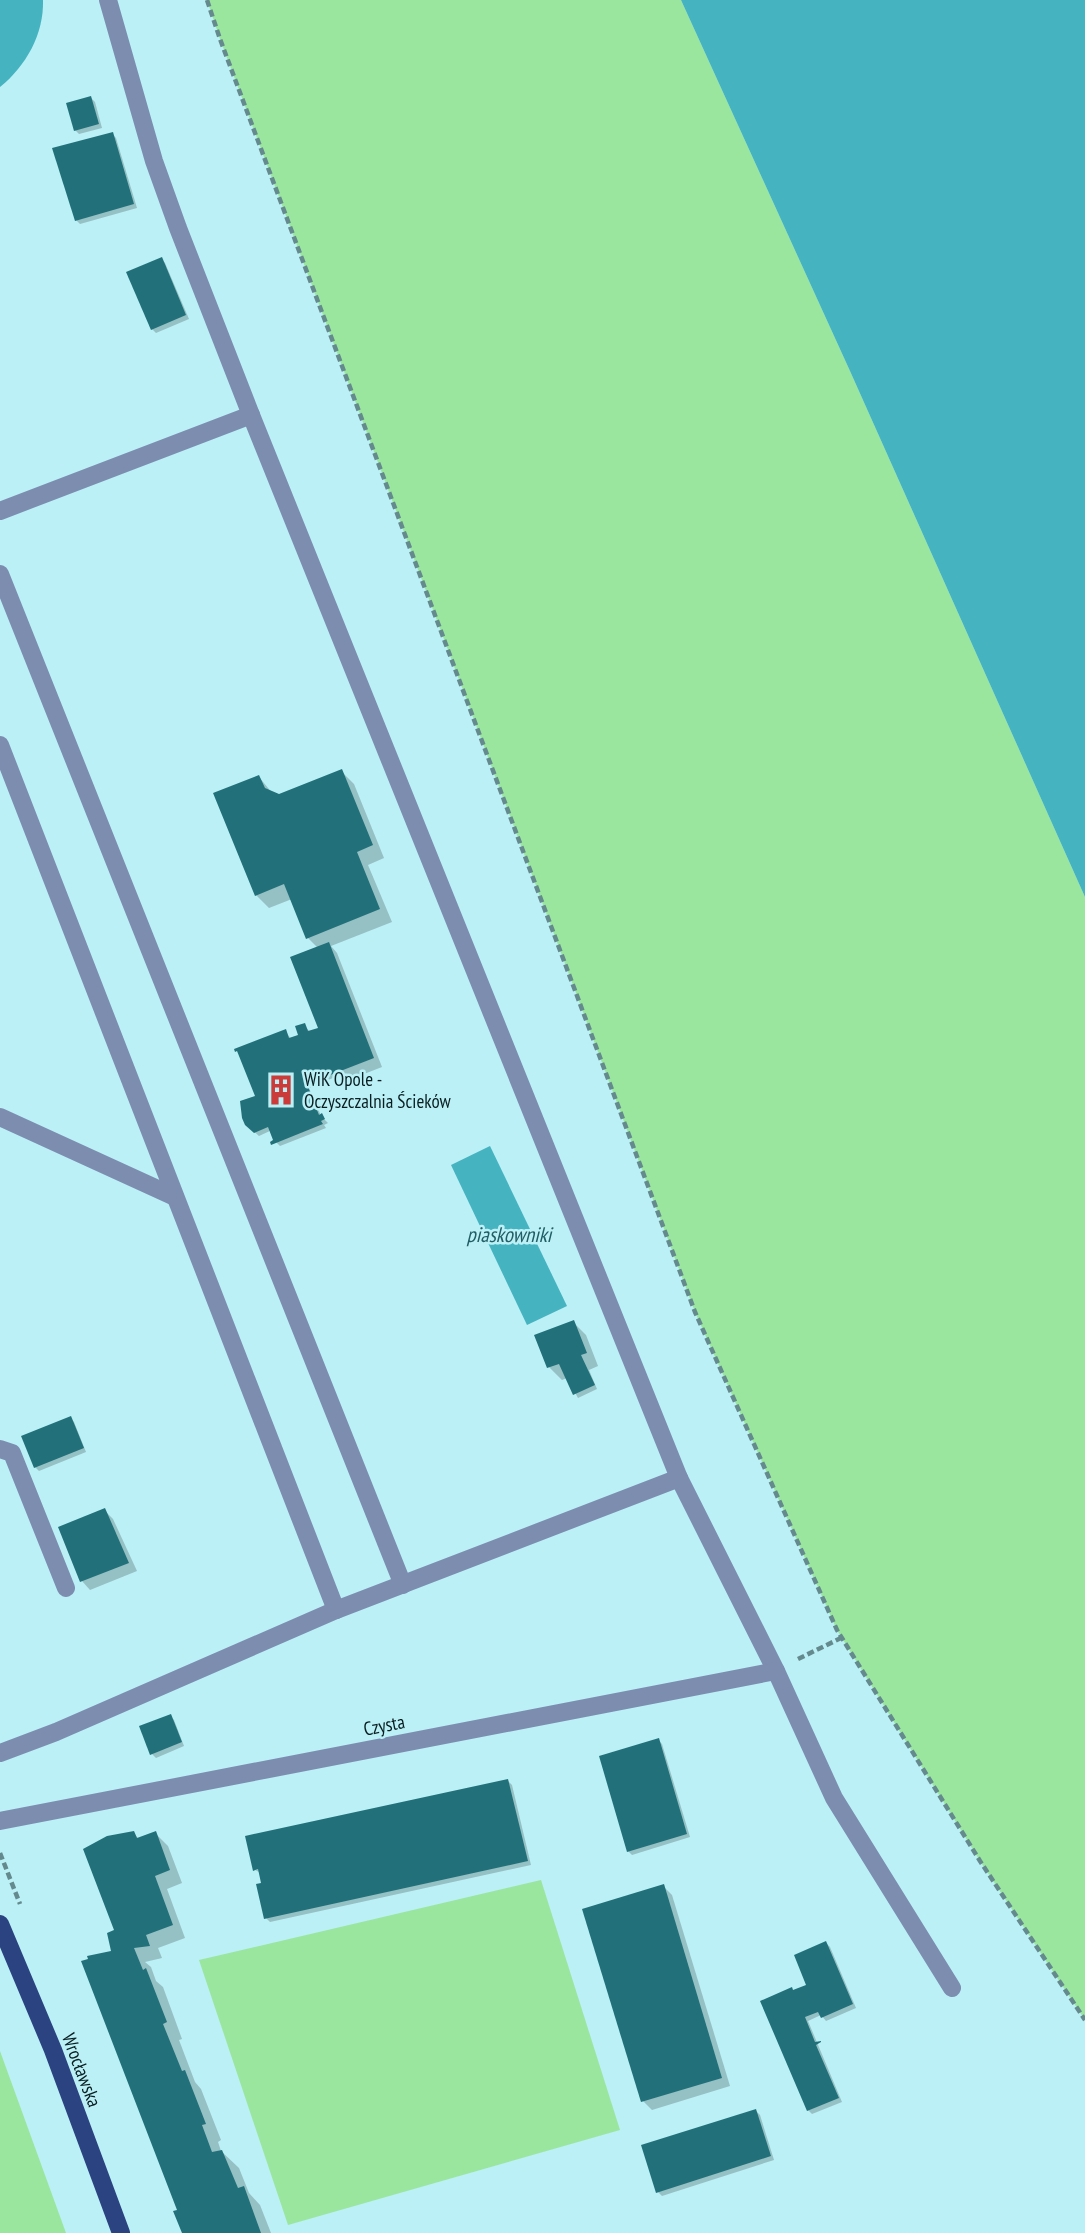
<svg xmlns="http://www.w3.org/2000/svg" width="1085" height="2233" font-family="'PT Sans Narrow',sans-serif">
  <style>
    .green { fill: #9ae69e }
    .water { fill: #45b3c0 }
    .shadow { fill: #0003 }
    .building { fill: #22717a }
    .lines { fill: none; stroke-linecap: round; stroke-linejoin: round }
    .path { stroke: #648a8e; stroke-width: 4.5; stroke-dasharray: 7 3.5; stroke-linecap: butt }
    .minor { stroke: #7d8db0; stroke-width: 18 }
    .major { stroke: #2b4380; stroke-width: 18 }
    .labels { text-anchor: middle; stroke-width: 5; stroke-linejoin: round; paint-order: stroke }
    .poi-label { font-size: 19px; fill: #091e21; stroke: #bbf0f6; text-anchor: start }
    .street-label { font-size: 19px; fill: #091e21; stroke: #bbf0f6 }
    .water-label { font-size: 21px; font-style: italic; fill: #225e65; stroke: #bbf0f6 }
  </style>
  <rect width="100%" height="100%" fill="#bbf0f6"/>
  <g class="green">
    <polygon points="207,0 681,0 850,371 1085,897 1085,2020 980,1861 837,1630 695,1312 220,39"/>
    <polygon points="541,1880 620,2130 288,2225 199,1960"/>
    <polygon points="0,2051 66,2233 0,2233"/>
  </g>
  <g class="water">
    <path d="M0 0H43C44 34 26 66 0 87Z"/>
    <polygon points="681,0 1085,0 1085,897 850,371"/>
    <polygon points="490,1146 567,1306 527,1325 451,1165"/>
  </g>
  <g class="shadow">
    <polygon points="91,98 95,102 102,128 79,134 75,130"/>
    <polygon points="112,134 116,138 137,208 80,224 76,220"/>
    <polygon points="161,259 165,263 189,319 156,333 152,329"/>
    <polygon points="341,771 354,784 384,858 368,865 392,922 331,946 337,953 382,1067 346,1081 340,1075 309,1088 321,1116 328,1123 324,1125 326,1128 280,1146 276,1142 272,1130 259,1136 246,1124 285,1031 291,1039 301,1036 304,1025 310,1032 323,1035 318,948 308,938 292,899 269,908 256,895 259,777 273,794 278,796"/>
    <polygon points="573,1322 586,1335 598,1366 589,1370 597,1389 578,1398 567,1378 562,1380 549,1367"/>
    <polygon points="70,1418 74,1422 86,1452 39,1471 35,1467"/>
    <polygon points="104,1510 113,1519 137,1571 90,1590 82,1581 61,1528"/>
    <polygon points="170,1716 174,1720 184,1746 156,1758 152,1754"/>
    <polygon points="658,1740 662,1744 690,1837 632,1855 628,1851"/>
    <polygon points="508,1781 512,1785 531,1865 270,1922 266,1918 261,1873 255,1870"/>
    <polygon points="133,1833 139,1839 155,1833 168,1846 182,1883 167,1889 185,1938 158,1948 162,1958 145,1962 151,1967 156,1981 163,1987 182,2039 179,2040 195,2082 201,2089 221,2140 218,2142 221,2151 239,2168 249,2193 260,2205 271,2233 184,2233 115,1955 116,1931"/>
    <polygon points="663,1886 672,1895 730,2086 652,2110 643,2101"/>
    <polygon points="826,1943 830,1947 856,2008 826,2021 821,2015 808,2021 842,2102 812,2114 808,2110 794,1991 808,1986"/>
    <polygon points="756,2111 760,2115 774,2160 662,2196 658,2192"/>
  </g>
  <g class="building">
    <polygon points="91,96 99,124 74,131 66,103"/>
    <polygon points="113,132 134,204 75,221 52,148"/>
    <polygon points="162,257 186,315 151,330 126,272"/>
    <polygon points="342,769 373,845 357,852 380,909 306,939 284,884 255,896 213,793 259,775 265,788 279,794"/>
    <polygon points="329,942 374,1058 307,1084 319,1115 322,1113 325,1119 321,1121 323,1124 271,1145 270,1142 273,1140 268,1127 254,1133 245,1125 242,1118 240,1101 255,1096 237,1051 235,1052 234,1049 286,1029 289,1038 298,1035 295,1026 305,1023 308,1031 318,1028 290,957"/>
    <polygon points="574,1320 587,1353 581,1355 595,1385 573,1395 559,1364 547,1368 534,1335"/>
    <polygon points="71,1416 84,1448 34,1468 21,1436"/>
    <polygon points="105,1508 129,1563 80,1582 58,1527"/>
    <polygon points="171,1714 182,1742 150,1755 139,1726"/>
    <polygon points="659,1738 687,1834 627,1852 599,1756"/>
    <polygon points="508,1779 528,1861 264,1919 256,1884 261,1883 258,1869 253,1871 245,1836"/>
    <polygon points="134,1831 137,1838 156,1831 170,1870 155,1876 173,1925 146,1935 150,1946 134,1948 143,1970 146,1968 167,2022 163,2024 182,2071 185,2070 206,2124 202,2125 212,2152 222,2150 238,2188 244,2186 261,2233 182,2233 173,2211 177,2210 81,1961 88,1959 87,1956 111,1951 107,1933 114,1930 83,1849 107,1836"/>
    <polygon points="664,1884 722,2078 641,2102 582,1909"/>
    <polygon points="826,1941 853,2004 821,2018 818,2012 805,2017 815,2042 821,2041 821,2042 816,2045 839,2098 807,2111 760,2001 792,1987 793,1990 806,1985 794,1955"/>
    <polygon points="756,2109 771,2156 656,2193 641,2145"/>
  </g>
  <g class="lines">
    <g class="path">
      <polyline points="207,0 220,39 695,1312 837,1630 980,1861 1085,2020"/>
      <polyline points="798,1659 841,1638"/>
      <polyline points="0,1853 20,1904"/>
    </g>
    <g class="minor">
      <polyline points="108,0 154,161 178,228 251,415 679,1478 776,1671 834,1798 952,1988"/>
      <polyline points="0,511 251,415"/>
      <polyline points="0,574 403,1585"/>
      <polyline points="0,745 336,1610"/>
      <polyline points="0,1117 175,1197"/>
      <polyline points="0,1449 12,1453 66,1588"/>
      <polyline points="0,1753 56,1732 336,1610 679,1478"/>
      <polyline points="0,1821 776,1671"/>
    </g>
    <polyline class="major" points="0,1924 53,2050 121,2233"/>
  </g>
  <defs>
    <g id="building-bare" transform="scale(2.415)"><path d="M-4-6H4V6H1V3H-1V6H-4ZM-2.5-4.3h1.7v1.8h-1.7ZM.8-4.3h1.7v1.8H.8ZM-2.5-1h1.7V.8h-1.7ZM.8-1h1.7V.8H.8Z" fill="#ca3b39" stroke="#bbf0f6" stroke-width="2.5" paint-order="stroke"/></g>
  </defs>
  <g fill-rule="evenodd">
    <use href="#building-bare" x="281" y="1090"/>
  </g>
  <g class="labels">
    <g class="poi-label">
      <text x="304" y="1086">WiK Opole -<tspan x="304" dy="22">Oczyszczalnia Ścieków</tspan></text>
    </g>
    <g class="street-label">
      <text transform="translate(384 1725) rotate(-11)" y="7">Czysta</text>
      <text transform="translate(82 2070) rotate(69)" y="7">Wrocławska</text>
    </g>
    <g class="water-label">
      <text x="509" y="1242">piaskowniki</text>
    </g>
  </g>
</svg>
